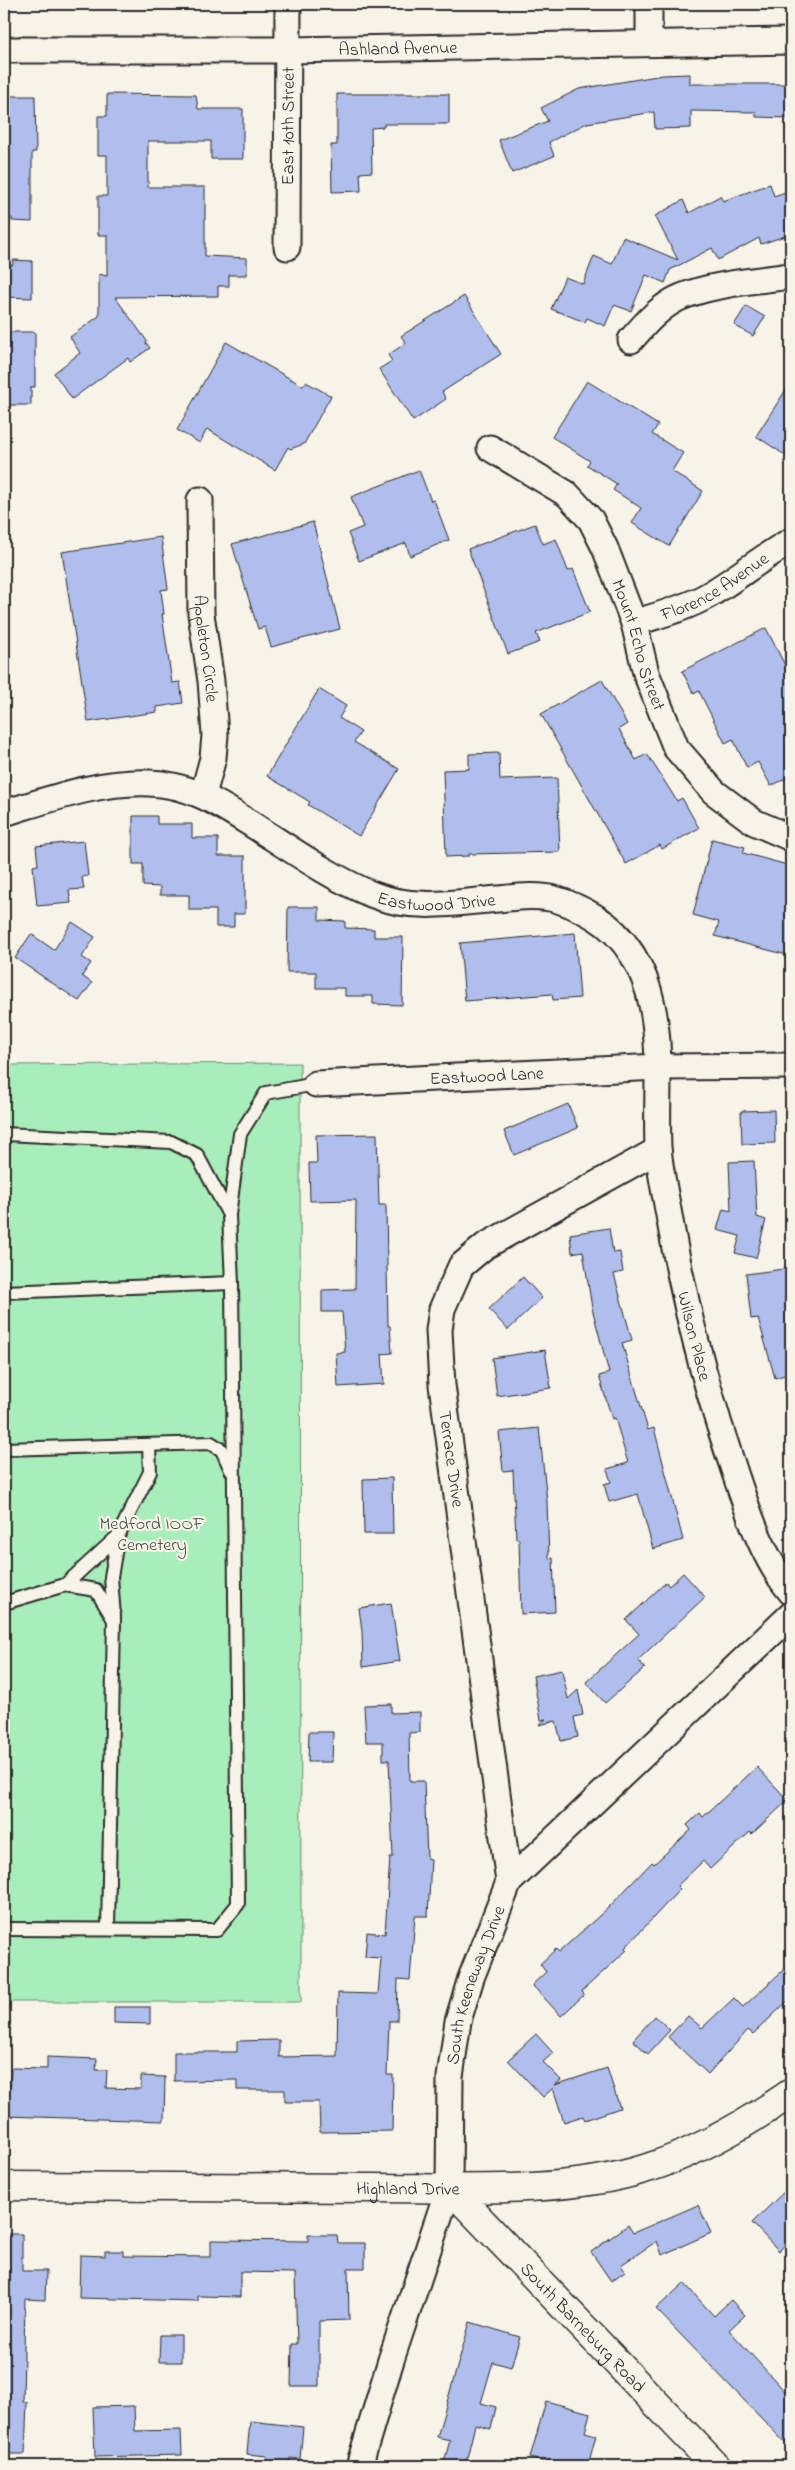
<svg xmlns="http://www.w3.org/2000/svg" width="795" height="2470" font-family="'Indie Flower',sans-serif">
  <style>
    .green { fill: #a8eeba; stroke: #6a8c72 }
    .building { fill: #b0beee; stroke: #2b2b2b }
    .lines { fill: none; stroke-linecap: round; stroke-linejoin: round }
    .service-casing { stroke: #2b2b2b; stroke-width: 16 }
    .minor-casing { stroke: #2b2b2b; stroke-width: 29 }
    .tertiary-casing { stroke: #2b2b2b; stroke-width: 31 }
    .secondary-casing { stroke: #2b2b2b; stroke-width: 31 }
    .service { stroke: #f7f3e8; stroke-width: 12 }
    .minor { stroke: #f7f3e8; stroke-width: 25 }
    .tertiary { stroke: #f7f3e8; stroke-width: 28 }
    .secondary { stroke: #f7f3e8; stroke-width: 28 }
    .labels { text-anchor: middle; stroke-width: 4.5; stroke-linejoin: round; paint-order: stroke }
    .street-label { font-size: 18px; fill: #2b2b2b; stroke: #f7f3e8 }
    .park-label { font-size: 18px; fill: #445248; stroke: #f7f3e8 }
  </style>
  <rect width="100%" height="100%" fill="#f7f3e8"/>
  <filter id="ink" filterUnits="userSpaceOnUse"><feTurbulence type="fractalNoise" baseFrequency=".02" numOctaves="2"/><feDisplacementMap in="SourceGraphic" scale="10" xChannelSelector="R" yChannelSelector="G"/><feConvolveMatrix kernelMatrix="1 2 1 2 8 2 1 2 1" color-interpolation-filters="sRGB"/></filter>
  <g filter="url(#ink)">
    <polygon class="green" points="300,1063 301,2002 4,2002 4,1065"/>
    <g class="building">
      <polygon points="690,74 690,84 791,84 791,118 756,117 756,112 691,111 691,128 655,129 654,112 587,123 549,142 554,156 512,173 499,140 548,121 541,108 579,89 663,75"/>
      <polygon points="107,94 196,95 198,109 243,109 243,159 211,159 211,141 148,141 148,187 205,187 205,256 247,258 247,275 229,275 229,286 218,286 218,296 115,297 147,341 146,343 150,348 130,362 128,358 72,399 54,373 80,353 70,337 99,316 99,274 107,276 107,235 98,235 98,196 107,196 107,155 98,155 98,116 107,116"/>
      <polygon points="337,94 449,94 449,124 384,124 384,127 371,128 372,172 360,173 361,191 332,192 331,145 337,145"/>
      <polygon points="4,96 35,96 36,152 32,152 32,222 12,221 12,218 4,218"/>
      <polygon points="770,184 774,196 791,190 791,234 761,244 759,238 718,260 712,248 670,270 665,283 646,275 631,311 614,305 605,326 587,318 585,322 551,309 565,277 583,284 594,256 612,264 623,237 678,260 655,216 683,200 689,213 720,196 723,201"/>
      <polygon points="13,260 32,261 32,298 4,297 4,265 13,265"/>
      <polygon points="464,296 501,354 442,392 446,399 413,421 379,369 392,361 388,355 406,343 401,336"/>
      <polygon points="746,306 765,317 753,336 734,325"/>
      <polygon points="4,332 35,332 35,387 31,387 31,405 4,405"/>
      <polygon points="226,342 303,386 306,382 331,396 304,444 290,449 288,447 275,470 207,429 200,443 177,430"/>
      <polygon points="587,381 658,425 652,434 683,453 672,471 703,491 669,546 632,523 641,508 613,490 617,484 587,465 590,461 552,437"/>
      <polygon points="791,382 791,459 756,436"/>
      <polygon points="419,470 431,501 434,500 449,540 410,556 406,543 359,561 348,533 363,527 351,497"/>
      <polygon points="313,522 340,629 271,647 265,627 258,629 232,544"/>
      <polygon points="535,524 543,544 556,539 568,571 573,569 590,612 536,633 540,642 508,654 468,549"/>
      <polygon points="161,537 168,589 161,590 164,614 162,614 172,683 180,682 183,703 157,707 157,712 88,722 62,552"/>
      <polygon points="766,628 791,677 791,776 771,786 758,762 747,768 733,739 725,743 699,691 694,694 682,671"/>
      <polygon points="602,680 627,724 619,729 636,760 647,754 677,801 682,798 699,828 662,849 660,845 626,864 541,714"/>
      <polygon points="319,689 346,706 339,718 361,732 354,742 399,769 359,836 308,805 310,802 267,776"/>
      <polygon points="499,753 500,780 557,778 560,852 469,854 469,856 446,857 443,770 469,769 469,754"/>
      <polygon points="133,816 157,816 157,824 192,824 192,838 218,838 218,856 245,856 245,914 234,914 234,927 216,927 216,910 189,910 189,895 160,895 160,887 143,886 143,864 133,864"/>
      <polygon points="712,839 745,847 743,853 791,866 791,878 786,896 791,897 791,956 715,936 719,922 693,915"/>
      <polygon points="84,841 88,876 82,877 84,889 69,890 71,903 37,906 33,866 38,865 36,846"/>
      <polygon points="288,907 319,907 319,920 345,921 345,928 374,929 374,937 403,937 402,1005 373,1004 373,996 345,996 345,988 316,988 316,972 287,972"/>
      <polygon points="72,922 95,937 82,957 91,963 82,976 92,983 79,1001 15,958 31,934 54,950"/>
      <polygon points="575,933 580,998 553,1000 552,994 465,1001 460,943"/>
      <polygon points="568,1104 578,1128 514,1155 504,1131"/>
      <polygon points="774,1110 775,1143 742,1144 741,1111"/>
      <polygon points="377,1134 379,1205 386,1205 388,1326 390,1326 392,1353 382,1354 384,1384 338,1387 336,1353 345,1352 342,1312 322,1312 322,1290 355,1289 356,1200 310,1201 309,1163 317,1163 316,1135"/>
      <polygon points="754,1161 757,1217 766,1220 756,1258 735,1253 740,1236 717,1230 723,1209 731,1211 729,1162"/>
      <polygon points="609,1228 613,1253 620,1252 623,1272 614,1274 632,1340 622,1343 648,1430 654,1428 683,1540 653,1549 638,1494 609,1502 604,1484 611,1482 607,1469 628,1463 615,1418 612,1419 599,1376 609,1373 592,1308 583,1251 572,1253 570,1234"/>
      <polygon points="791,1268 791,1373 775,1378 758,1318 751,1319 746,1274"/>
      <polygon points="523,1277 542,1298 508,1330 489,1309"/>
      <polygon points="545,1350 551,1388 497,1396 492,1358"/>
      <polygon points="539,1428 547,1501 549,1559 553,1558 555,1612 521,1614 519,1539 516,1539 513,1470 503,1471 499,1432"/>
      <polygon points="392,1478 393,1534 364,1534 363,1479"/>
      <polygon points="683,1573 705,1597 638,1660 645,1668 605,1703 586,1682 639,1634 626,1620 666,1582 669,1586"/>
      <polygon points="391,1603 400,1661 363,1667 362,1631 359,1608"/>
      <polygon points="562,1670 568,1699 578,1690 583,1715 574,1717 578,1737 561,1741 556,1721 539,1725 546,1719 541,1720 533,1676"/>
      <polygon points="391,1704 391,1713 420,1712 420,1732 409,1733 410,1781 424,1781 427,1859 431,1860 428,1916 415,1916 410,1980 398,1979 397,2021 389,2021 387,2075 393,2075 392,2131 320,2132 319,2102 285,2102 285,2090 237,2090 237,2080 174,2081 174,2052 237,2052 237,2041 279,2040 279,2057 337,2056 338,1993 378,1994 381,1958 365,1957 367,1932 385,1934 390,1857 393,1857 389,1760 383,1760 383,1742 366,1742 364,1705"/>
      <polygon points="309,1732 333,1732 332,1762 308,1762"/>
      <polygon points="757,1767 788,1800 752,1834 750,1832 710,1869 703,1861 677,1886 680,1889 625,1948 627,1950 582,1991 584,1995 561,2016 532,1985 546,1972 540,1964 556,1949 559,1952 609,1907 652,1862 654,1864 691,1830 687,1825 700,1813 703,1817"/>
      <polygon points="791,1963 791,1998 753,2034 748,2030 708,2074 668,2037 688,2016 702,2028 734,1998 743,2007"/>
      <polygon points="114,2007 150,2007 150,2024 114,2023"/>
      <polygon points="655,2016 670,2030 648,2054 633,2040"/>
      <polygon points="536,2034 553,2053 543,2062 561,2080 555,2085 607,2068 620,2108 585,2120 583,2116 564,2122 553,2088 543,2097 508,2060"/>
      <polygon points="47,2057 97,2059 96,2070 107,2070 106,2088 141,2089 141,2076 165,2077 164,2121 4,2116 4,2085 10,2086 11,2068 47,2069"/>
      <polygon points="791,2185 791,2238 779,2251 752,2223"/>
      <polygon points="698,2205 711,2233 662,2255 657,2241 621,2265 625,2271 611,2281 591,2252 628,2225 633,2233"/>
      <polygon points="4,2234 22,2234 22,2271 46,2271 45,2300 25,2299 23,2402 27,2402 25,2454 4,2454"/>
      <polygon points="308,2235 337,2235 338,2243 365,2243 365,2268 348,2268 349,2320 319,2321 319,2386 291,2386 292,2344 297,2344 295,2273 240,2272 240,2297 198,2296 198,2301 79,2298 80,2255 105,2256 105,2251 123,2251 123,2256 211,2257 211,2240 308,2241"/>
      <polygon points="684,2283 714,2316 731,2300 745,2315 729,2330 791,2398 791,2449 656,2309"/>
      <polygon points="470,2322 520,2337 511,2367 493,2362 481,2403 496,2407 491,2429 475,2425 465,2466 443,2466 450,2440 437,2437"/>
      <polygon points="160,2335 181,2335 181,2362 159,2362"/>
      <polygon points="546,2401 590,2413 585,2432 596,2435 588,2466 563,2461 560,2466 530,2458"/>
      <polygon points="134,2406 135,2431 181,2430 182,2455 95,2457 93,2407"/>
      <polygon points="250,2421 303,2427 300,2459 290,2458 289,2466 266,2466 267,2456 247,2454"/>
    </g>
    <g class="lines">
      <g class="service-casing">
        <g id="service">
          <polyline points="4,1134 171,1142 197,1155 229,1215 232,1283 238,1904 217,1930 4,1929"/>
          <polyline points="229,1215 240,1134 266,1093 316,1084"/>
          <polyline points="4,1292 232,1283"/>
          <polyline points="4,1449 211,1443 222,1450 231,1470"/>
          <polyline points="65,1585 96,1590 114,1620 108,1929"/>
          <polyline points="4,1603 65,1585 118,1536 150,1472 149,1445"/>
          <polyline points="114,1617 111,1577 118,1536"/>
        </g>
      </g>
      <g class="minor-casing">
        <g id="minor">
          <polyline points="649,4 649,42"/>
          <path id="s1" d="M4 50H288L791 41"/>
          <path id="s2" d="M287 247 288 4"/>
          <path d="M631 340C644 325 656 311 673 301 701 285 759 280 791 276"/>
          <path id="s3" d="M490 448 567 494 591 520 605 548 634 623 646 673 676 748 714 792 754 822 791 838"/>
          <path id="s4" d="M200 500 201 614 211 681 215 735 213 758 203 795"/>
          <path id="s5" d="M634 623C658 615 684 609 707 596 736 579 762 557 791 541"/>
          <path id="s6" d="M4 813C51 799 99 781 149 783 188 784 216 802 248 822 288 847 328 876 371 894 412 911 454 903 498 899 517 897 539 894 558 900 571 904 583 910 595 917 626 936 645 970 652 1005 662 1051 656 1101 658 1147 660 1172 666 1197 670 1221 685 1308 707 1392 736 1476 749 1515 764 1560 791 1592"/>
          <path id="s7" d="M316 1084 658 1067 791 1066"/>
          <polyline points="509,1882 442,1385 439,1330 442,1309 461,1266 485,1246 658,1150"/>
          <path id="s8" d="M359 2466 391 2360 449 2187 450 2077 458 2021 471 1978 509 1882 791 1615"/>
        </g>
      </g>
      <g class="tertiary-casing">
        <g id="tertiary">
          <path id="s9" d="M449 2187 716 2466"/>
        </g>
      </g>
      <g class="secondary-casing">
        <g id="secondary">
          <path id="s10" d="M4 2186C127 2186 250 2187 373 2188 457 2188 565 2194 644 2169 697 2153 746 2124 791 2093"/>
        </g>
      </g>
      <use href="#service" class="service"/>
      <use href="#minor" class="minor"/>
      <use href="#tertiary" class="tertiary"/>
      <use href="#secondary" class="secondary"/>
    </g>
  </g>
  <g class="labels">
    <g class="street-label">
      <text dy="6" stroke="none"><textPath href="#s1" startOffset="394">Ashland Avenue</textPath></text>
      <text dy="6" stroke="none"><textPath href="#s2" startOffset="121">East 10th Street</textPath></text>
      <text dy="6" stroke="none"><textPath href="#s5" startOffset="89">Florence Avenue</textPath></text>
      <text dy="6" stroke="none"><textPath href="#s3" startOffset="259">Mount Echo Street</textPath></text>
      <text dy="6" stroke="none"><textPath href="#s4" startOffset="149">Appleton Circle</textPath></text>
      <text dy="6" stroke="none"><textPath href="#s6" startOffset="466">Eastwood Drive</textPath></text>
      <text dy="6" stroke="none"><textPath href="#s7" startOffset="171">Eastwood Lane</textPath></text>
      <text dy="6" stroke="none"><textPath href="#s6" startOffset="1072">Wilson Place</textPath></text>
      <text transform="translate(452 1459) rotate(82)" y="6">Terrace Drive</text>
      <text dy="6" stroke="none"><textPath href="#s8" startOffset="499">South Keeneway Drive</textPath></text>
      <text dy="6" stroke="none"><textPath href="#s10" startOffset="404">Highland Drive</textPath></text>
      <text dy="6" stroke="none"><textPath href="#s9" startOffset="194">South Barneburg Road</textPath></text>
    </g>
    <g class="park-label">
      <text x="152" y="1529">Medford IOOF<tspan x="152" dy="21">Cemetery</tspan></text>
    </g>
  </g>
  <rect width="795" height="2470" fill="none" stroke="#f7f3e8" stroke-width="20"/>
  <rect x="10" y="10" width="775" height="2450" fill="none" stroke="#2b2b2b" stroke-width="2" filter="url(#ink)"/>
</svg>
